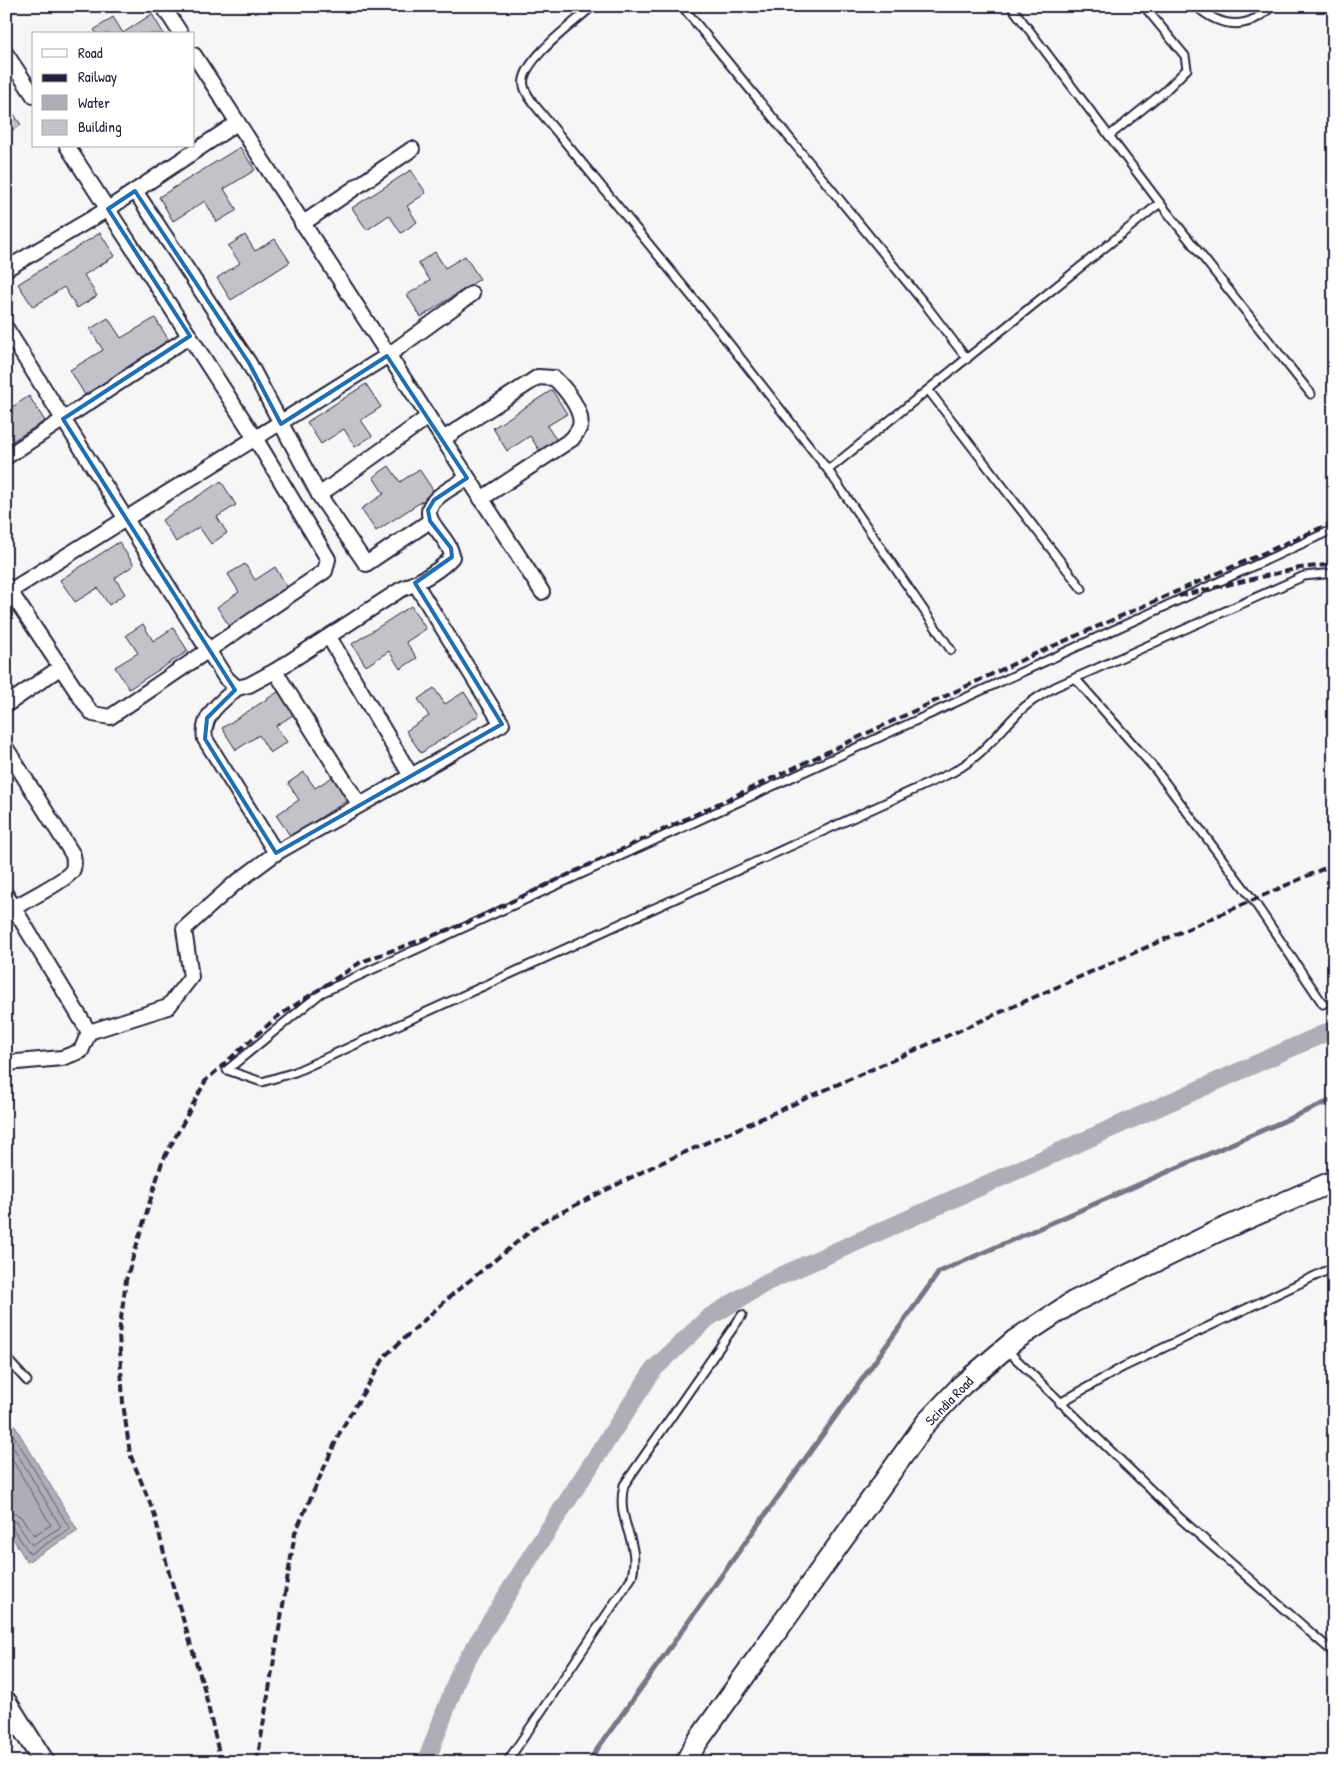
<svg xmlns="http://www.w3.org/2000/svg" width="1340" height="1768" font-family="'Patrick Hand',sans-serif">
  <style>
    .water { fill: #aeaeb7; stroke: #767685 }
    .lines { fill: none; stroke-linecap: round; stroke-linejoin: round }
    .shore { stroke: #5a5a6d; stroke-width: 1 }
    .stream { stroke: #767685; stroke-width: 5 }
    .canal { stroke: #aeaeb7; stroke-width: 18 }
    .building { fill: #c2c2c9; stroke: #22223b }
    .service-casing { stroke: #22223b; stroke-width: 11 }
    .minor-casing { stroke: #22223b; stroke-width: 18 }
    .secondary-casing { stroke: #22223b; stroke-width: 24 }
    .service { stroke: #fff; stroke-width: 7 }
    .minor { stroke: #fff; stroke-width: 14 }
    .secondary { stroke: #fff; stroke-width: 20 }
    .rail { stroke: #22223b; stroke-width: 4; stroke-dasharray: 8 4; stroke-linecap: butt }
    .marked { fill: none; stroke: #1f6fb2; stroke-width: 4; stroke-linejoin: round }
    .labels { text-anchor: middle; stroke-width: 4; stroke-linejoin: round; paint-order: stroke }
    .street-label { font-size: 14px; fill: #22223b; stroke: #fff }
  </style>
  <rect width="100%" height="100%" fill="#f6f6f7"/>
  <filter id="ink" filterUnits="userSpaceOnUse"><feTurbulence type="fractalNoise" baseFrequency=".02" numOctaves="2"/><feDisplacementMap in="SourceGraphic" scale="10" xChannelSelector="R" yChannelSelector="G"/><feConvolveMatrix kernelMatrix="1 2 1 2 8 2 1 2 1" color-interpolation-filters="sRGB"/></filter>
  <g filter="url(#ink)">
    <polygon class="water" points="7,1413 78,1531 27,1562 6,1527"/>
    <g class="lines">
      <g class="shore">
        <polyline points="6,1423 70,1529 30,1554 12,1527 6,1525"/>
        <polyline points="6,1435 61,1527 32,1545 16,1522 6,1519"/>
        <polyline points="6,1449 51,1525 34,1535 20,1516 6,1511"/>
      </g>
      <polyline class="stream" points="588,1762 939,1272 1334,1099"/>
      <polyline class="canal" points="426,1762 461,1669 533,1553 654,1369 708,1318 767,1282 1334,1029"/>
    </g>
    <g class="building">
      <polygon points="152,14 164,34 97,34 94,30 113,17 123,33"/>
      <polygon points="6,102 21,125 6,134"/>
      <polygon points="240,147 255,170 224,189 237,210 217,222 205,201 173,221 159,197"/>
      <polygon points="411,170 426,193 407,206 417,222 401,233 389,215 367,230 352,208"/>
      <polygon points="100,233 115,256 84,275 97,296 77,308 64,287 33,307 18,284"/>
      <polygon points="245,235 255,251 275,239 290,262 231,300 217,278 240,263 228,246"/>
      <polygon points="435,252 445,268 465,256 480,279 421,317 407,295 430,280 418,263"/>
      <polygon points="108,318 121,338 155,318 170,342 85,395 70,370 103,350 90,329"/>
      <polygon points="366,384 381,407 361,420 372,436 355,447 344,429 321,444 307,422"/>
      <polygon points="552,390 567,414 547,426 558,442 541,453 530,436 507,451 493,428"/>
      <polygon points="29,396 45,421 6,445 6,411"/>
      <polygon points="389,466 400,482 419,469 435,493 376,531 361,509 384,494 373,477"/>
      <polygon points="221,481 236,505 217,517 227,533 211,544 199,527 176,542 162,520"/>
      <polygon points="119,542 134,565 115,578 125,594 109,605 98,588 75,602 60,580"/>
      <polygon points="245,564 255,580 275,567 290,591 231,629 217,607 239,592 228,574"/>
      <polygon points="411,606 426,629 406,642 417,658 400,669 389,651 366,666 352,644"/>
      <polygon points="143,624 153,641 173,628 188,651 129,689 115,667 138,653 126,635"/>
      <polygon points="434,688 445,704 464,692 479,715 421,753 406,731 429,716 418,699"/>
      <polygon points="281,690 296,713 276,726 287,742 270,753 259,735 236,750 222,728"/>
      <polygon points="304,772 315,788 334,776 349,799 291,837 276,815 299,800 288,783"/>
    </g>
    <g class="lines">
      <g class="service-casing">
        <g id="service">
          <path d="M593 6C576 21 518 63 524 86 525 92 530 98 533 103L702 309 828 470 951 650"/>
          <polyline points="682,6 928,308 967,359"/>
          <polyline points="1011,6 1160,203 1311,394"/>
          <path d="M1196 6C1221 28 1247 31 1272 6"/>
          <polyline points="1109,136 1165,91 1187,69 1185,56 1144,6"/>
          <polyline points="929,391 1082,589"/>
          <polyline points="828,470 1160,203"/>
          <path d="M1334 529 321 993 227 1070 262 1082 295 1072 953 772C982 756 997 734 1020 711 1030 701 1043 694 1055 687L1304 576 1334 573"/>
          <polyline points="1075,678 1155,769 1253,900 1323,1004"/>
          <polyline points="1013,1356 1181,1519 1334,1653"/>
          <polyline points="6,1358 27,1381"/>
          <polyline points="1060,1403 1123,1367 1334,1267"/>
          <path d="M507 1762 632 1577C641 1539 615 1523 624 1485L742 1315"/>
        </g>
      </g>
      <g class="minor-casing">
        <g id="minor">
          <polyline points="163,6 181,34"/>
          <polyline points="6,54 34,96"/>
          <polyline points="194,55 542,592"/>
          <polyline points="135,191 249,363 319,495 366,564 430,521"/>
          <polyline points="302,224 412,149"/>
          <polyline points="6,269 108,209 237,123"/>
          <path d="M6 328 225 677 237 688 249 685 275 671 400 590C419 582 439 572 452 557 451 536 415 519 435 500 443 491 457 485 467 478"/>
          <path d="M443 439 538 377 554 378C564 387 584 411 580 426 579 430 575 435 572 439L481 499"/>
          <polyline points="6,457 190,336"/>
          <polyline points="319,495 428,417"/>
          <polyline points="6,585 87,707 93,714 110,717 325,571 328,559 255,438 67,146"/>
          <polyline points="10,591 387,356 472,294"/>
          <polyline points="329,637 411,776"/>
          <polyline points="275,671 359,804"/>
          <path d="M237 688C221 702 201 715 205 739L276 853 502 724 415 583"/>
          <polyline points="6,705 61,667"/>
          <path d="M6 748 73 855C74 860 75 866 72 871 66 880 18 906 7 910"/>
          <polyline points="6,895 89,1032 81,1051 62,1058 6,1063"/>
          <polyline points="89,1032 168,1007 191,977 184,929 233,885 276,853"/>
        </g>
      </g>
      <g class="secondary-casing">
        <g id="secondary">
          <polyline points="6,1702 44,1762"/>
          <polyline points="686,1762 695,1745 926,1423 962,1385 1015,1340 1073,1302 1216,1232 1334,1181"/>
        </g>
      </g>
      <use href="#service" class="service"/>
      <use href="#minor" class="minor"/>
      <use href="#secondary" class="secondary"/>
      <g class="rail">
        <polyline points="1179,596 1300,568 1334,564"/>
        <polyline points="221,1762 204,1688 169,1573 154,1513 130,1454 123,1403 119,1334 126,1280 162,1162 206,1080 277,1017 361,962 464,924 1026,658 1334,522"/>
        <polyline points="257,1762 295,1533 341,1430 386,1355 454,1293 542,1222 654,1166 1334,864"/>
      </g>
    </g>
  </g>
  <path class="marked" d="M135 191 249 363 281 424 387 356 467 478 434 500 428 510 430 521 451 548 452 557 415 583 502 724 276 853 205 739 207 718 235 690 63 419 190 336 108 209Z"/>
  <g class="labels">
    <g class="street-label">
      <text transform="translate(949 1401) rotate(-46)" y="5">Scindia Road</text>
    </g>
  </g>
  <rect width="1340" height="1768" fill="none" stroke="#fff" stroke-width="25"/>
  <rect x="12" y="12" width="1315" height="1743" fill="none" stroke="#22223b" stroke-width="2" filter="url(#ink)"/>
  <rect x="32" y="32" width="162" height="115" fill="#ffffff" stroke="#a7a7b1"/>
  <rect x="42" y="49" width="25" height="8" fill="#ffffff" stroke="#a7a7b1"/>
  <text x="78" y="58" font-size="15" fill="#22223b">Road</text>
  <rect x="42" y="74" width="25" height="8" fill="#22223b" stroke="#a7a7b1"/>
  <text x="78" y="82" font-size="15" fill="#22223b">Railway</text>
  <rect x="42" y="95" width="25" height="15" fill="#aeaeb7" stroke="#a7a7b1"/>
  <text x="78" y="108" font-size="15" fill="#22223b">Water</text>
  <rect x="42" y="120" width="25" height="15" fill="#c2c2c9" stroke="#a7a7b1"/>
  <text x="78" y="132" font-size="15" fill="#22223b">Building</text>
</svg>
